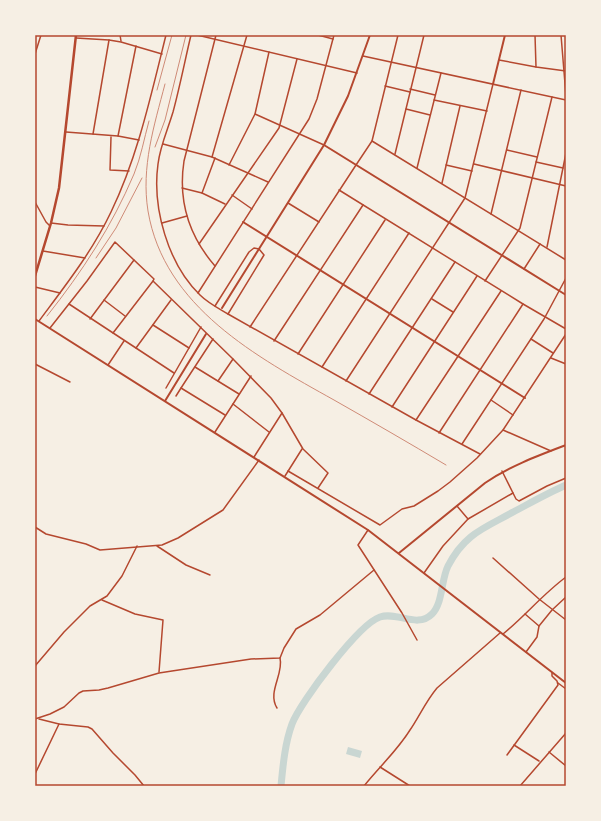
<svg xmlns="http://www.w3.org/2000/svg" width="601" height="821" font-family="'Open Sans',sans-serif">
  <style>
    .water { fill: #c9d6d2 }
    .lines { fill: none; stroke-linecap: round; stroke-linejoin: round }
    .river { stroke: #c9d6d2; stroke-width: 7 }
    .minor { stroke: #b5482f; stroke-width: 1.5 }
    .tertiary { stroke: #b5482f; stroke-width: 2 }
    .secondary { stroke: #b5482f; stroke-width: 2.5 }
    .rail { stroke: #cf8b77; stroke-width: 1 }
    .neatline { fill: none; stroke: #b5482f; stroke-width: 1.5 }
  </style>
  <rect width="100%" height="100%" fill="#f6efe4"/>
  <polygon class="water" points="348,747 362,751 360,758 346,754"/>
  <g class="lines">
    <path class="river" d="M281 786C283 765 285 743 292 724 301 701 359 624 380 617 397 611 417 629 432 614 443 603 441 580 448 566 465 533 485 528 515 511 532 502 548 493 566 485"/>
    <g class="minor">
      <polyline points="120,35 121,41"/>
      <path d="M191 35C185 60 180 86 173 112 168 129 160 146 158 164 152 208 168 264 200 295 208 303 218 308 228 314L416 420 480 454"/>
      <polyline points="197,35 357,73"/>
      <polyline points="318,35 333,39"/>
      <polyline points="535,35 536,67"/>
      <polyline points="561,35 566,96"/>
      <polyline points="76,38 109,40 121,42 162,54"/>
      <polyline points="35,54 41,35"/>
      <polyline points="363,56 566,100"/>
      <polyline points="499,60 536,67 566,71"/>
      <polyline points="385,86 410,92"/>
      <polyline points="410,89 435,95"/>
      <polyline points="434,100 487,111"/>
      <polyline points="406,109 430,115"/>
      <polyline points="255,114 324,145"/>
      <polyline points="66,132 118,136 139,140"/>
      <polyline points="93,134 109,40"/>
      <polyline points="118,136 136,46"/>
      <polyline points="111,137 110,170 129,171"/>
      <polyline points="372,141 566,260"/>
      <polyline points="163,144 212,157 268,182"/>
      <polyline points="507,150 537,157"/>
      <polyline points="395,154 424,35"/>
      <polyline points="212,157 247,35"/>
      <polyline points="536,162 563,168"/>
      <polyline points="474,164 566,186"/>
      <polyline points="229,165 255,114 269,52"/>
      <polyline points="356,165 372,141 398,35"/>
      <polyline points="446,165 472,171"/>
      <polyline points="417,168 441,73"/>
      <polyline points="442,183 460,106"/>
      <polyline points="182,188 202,193 225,204"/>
      <polyline points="339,190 523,304 566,329"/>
      <polyline points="202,193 215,158"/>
      <polyline points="232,195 252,209"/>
      <polyline points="35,202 46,222 50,226"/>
      <polyline points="288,203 319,222"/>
      <polyline points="491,214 521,90"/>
      <polyline points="51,223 68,225 104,226"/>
      <polyline points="162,223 187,216"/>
      <polyline points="199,244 279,128 297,59"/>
      <polyline points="547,247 566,153"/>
      <polyline points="43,251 85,258"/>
      <path d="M215 266C189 236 178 200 184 161L216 35"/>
      <polyline points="524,269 540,244"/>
      <polyline points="485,281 520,228 552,97"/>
      <polyline points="35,287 60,293"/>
      <polyline points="198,293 309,119 317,99 334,35"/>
      <polyline points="432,299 453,312"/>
      <polyline points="104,300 125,316"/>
      <polyline points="69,304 174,373"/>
      <polyline points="215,306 249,252 254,248 259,249 264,255 228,314"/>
      <polyline points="90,319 134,260"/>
      <path d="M39 321C65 286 92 252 111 212 138 156 151 95 166 35"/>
      <polyline points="153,325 189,348"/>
      <polyline points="250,327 356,165"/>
      <polyline points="50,328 87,281 115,242 154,279 153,281 233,359 271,398 282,413 303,449 328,473 318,488"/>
      <polyline points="113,333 153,281"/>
      <polyline points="213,339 181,388 225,415"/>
      <polyline points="531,339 553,353"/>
      <polyline points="274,341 363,205"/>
      <polyline points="136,348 171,300"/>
      <polyline points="298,354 385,220"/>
      <polyline points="551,358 566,364"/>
      <polyline points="35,364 70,382"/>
      <polyline points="108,365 124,341"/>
      <polyline points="195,367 239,394"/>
      <polyline points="322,367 409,233"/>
      <polyline points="218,381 233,359"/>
      <polyline points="346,381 465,198 493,84"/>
      <polyline points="166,388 201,327"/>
      <polyline points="369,394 455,262"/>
      <polyline points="176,396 181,388"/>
      <polyline points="491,400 513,415"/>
      <polyline points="233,404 269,432"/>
      <polyline points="392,407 477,276"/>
      <polyline points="416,420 501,291"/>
      <polyline points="503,430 551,451"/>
      <polyline points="215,432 251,376"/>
      <polyline points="439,433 523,304"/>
      <polyline points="462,444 544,319 566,278"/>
      <polyline points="254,457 282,413"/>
      <polyline points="288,471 380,525 402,509 414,506 438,491 450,482 477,458 503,430 566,334"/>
      <polyline points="502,471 516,499 519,501 547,486 566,478"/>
      <polyline points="285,476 302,449"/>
      <polyline points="457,506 468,519"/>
      <polyline points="35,527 46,534 86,544 100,550 162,545 178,538 223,510 259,460"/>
      <polyline points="368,530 358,545 402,613 417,640"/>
      <polyline points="157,546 186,565 210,575"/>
      <polyline points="493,558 539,599 566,620"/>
      <polyline points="424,573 443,546 468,519 513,493"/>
      <polyline points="102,600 135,614 163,620 159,672"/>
      <polyline points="525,614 539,626"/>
      <path d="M503 634C525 616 543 594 566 577"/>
      <polyline points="526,652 537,637 539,626 552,610 566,597"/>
      <polyline points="35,666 64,632 90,606 107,596 122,576 137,546"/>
      <polyline points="558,683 566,689"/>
      <path d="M277 708C267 692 284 674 280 658"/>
      <polyline points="35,719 50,714 64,707 79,693 83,691 99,690 108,688 159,673 172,671 251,659 280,658 284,648 296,629 320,615 374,570"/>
      <polyline points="39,719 59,724 88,727 92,729 113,753 135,775 144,786"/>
      <polyline points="514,745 539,761"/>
      <polyline points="549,752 566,766"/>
      <polyline points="507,755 558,685 557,681 552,676 552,673"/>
      <polyline points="380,767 410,786"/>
      <polyline points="35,774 59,724"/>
      <path d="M364 786C379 767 397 751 410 730 419 717 426 701 437 688L500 633"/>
      <polyline points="520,786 566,733"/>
    </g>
    <g class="tertiary">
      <polyline points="493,84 505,35"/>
      <polyline points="324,145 566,295"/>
      <polyline points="243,222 525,398"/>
      <polyline points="222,308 324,145 348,96 370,35"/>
      <polyline points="35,319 368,530 566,683"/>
      <polyline points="165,401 206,334"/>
      <path d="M399 553 485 483C510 466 537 456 566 445"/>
    </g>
    <polyline class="secondary" points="35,276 51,223 59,188 76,35"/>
    <g class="rail">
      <path d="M165 84C154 126 141 167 148 211 164 307 257 357 334 400 371 421 409 443 446 465"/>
      <polyline points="157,90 172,35"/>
      <polyline points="155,147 165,120 186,35"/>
      <polyline points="96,258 116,228 142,178"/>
      <path d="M47 316C82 272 112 226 134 174 141 157 144 139 149 121"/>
    </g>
  </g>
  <rect width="601" height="821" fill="none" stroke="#f6efe4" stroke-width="72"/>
  <rect x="36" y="36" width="529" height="749" class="neatline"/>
</svg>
